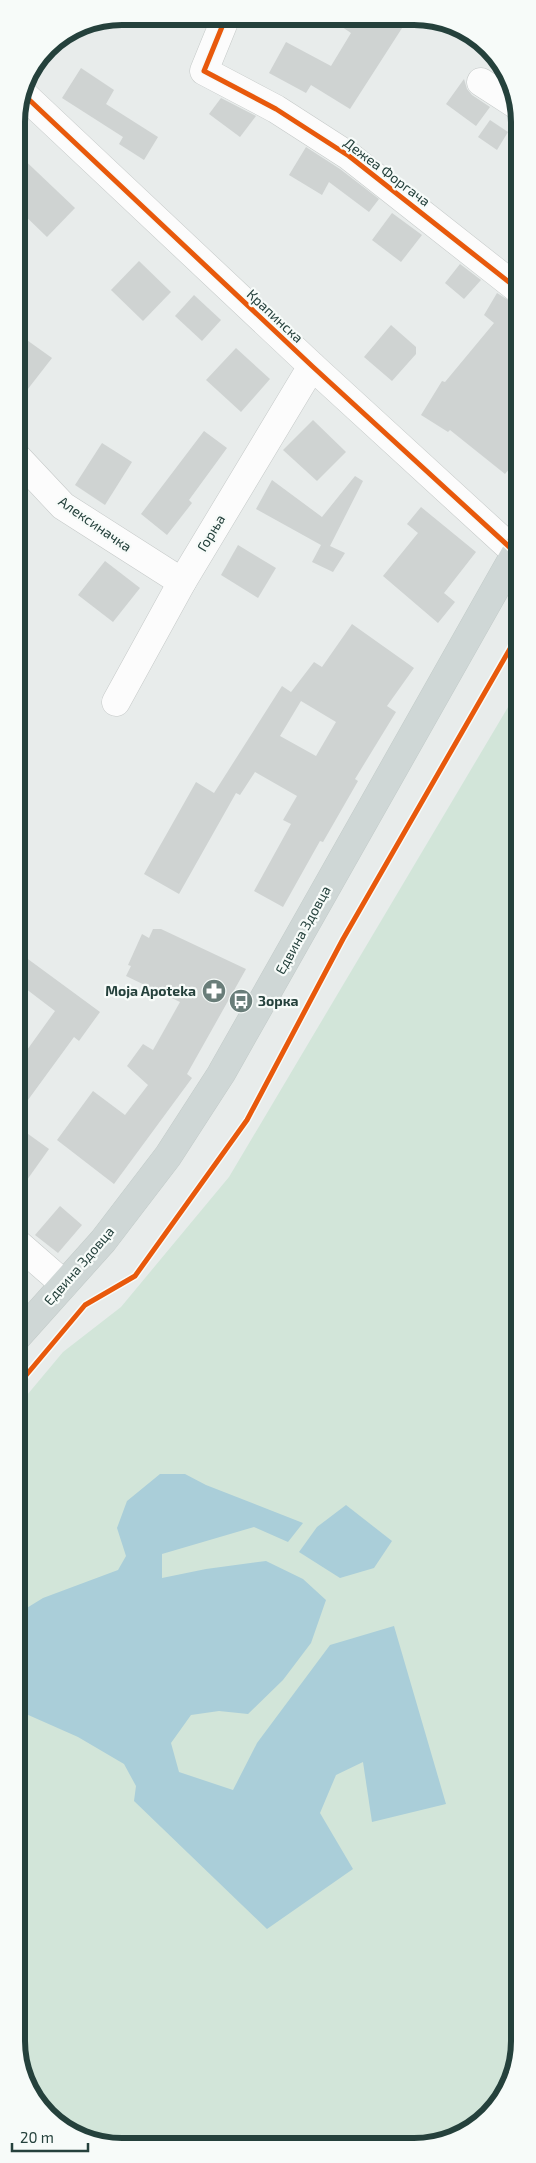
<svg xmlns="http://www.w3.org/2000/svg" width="536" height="2163" font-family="'Exo 2',sans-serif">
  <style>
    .green { fill: #d2e5d9 }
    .water { fill: #aaced9 }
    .building { fill: #cfd3d2; fill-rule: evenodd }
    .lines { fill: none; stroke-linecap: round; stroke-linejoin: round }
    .minor-casing { stroke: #c5c9c8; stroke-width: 29 }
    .major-casing { stroke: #c3cbc9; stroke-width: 29 }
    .minor { stroke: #fcfcfc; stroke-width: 28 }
    .major { stroke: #cfd7d6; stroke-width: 28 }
    .cycleway-casing { stroke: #f7fbf9; stroke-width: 8 }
    .cycleway { stroke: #e8590c; stroke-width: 5 }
    .labels { text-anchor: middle; stroke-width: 4.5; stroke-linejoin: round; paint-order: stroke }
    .street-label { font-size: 14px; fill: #25413c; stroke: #f7fbf9 }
    .poi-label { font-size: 14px; font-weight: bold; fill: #25413c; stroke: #f7fbf9; text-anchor: end }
    .rim { fill: none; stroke: #25413c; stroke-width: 6 }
  </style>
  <rect width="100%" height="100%" fill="#e8eceb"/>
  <polygon class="green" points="519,684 520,2047 493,2111 467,2133 428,2146 101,2145 43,2111 17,2055 17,1407 63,1352 121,1307 229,1177 514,697"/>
  <g class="water">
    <polygon points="160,1474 185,1474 206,1485 303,1523 288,1542 254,1527 162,1554 162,1578 206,1569 266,1561 303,1579 326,1600 311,1643 283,1680 248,1714 219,1711 191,1715 171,1743 179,1772 233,1790 257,1743 330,1645 394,1626 446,1804 372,1822 363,1762 336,1775 320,1813 353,1869 267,1929 134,1801 136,1786 124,1764 78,1737 17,1710 17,1614 43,1598 118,1570 126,1556 117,1528 127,1501"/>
    <polygon points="346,1505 392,1541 374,1568 340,1578 299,1552 317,1527"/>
  </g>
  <g class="building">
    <polygon points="329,18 392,18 404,25 350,109 311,85 306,93 269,73 286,42 331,66 351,33"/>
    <polygon points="81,68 114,90 106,104 158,137 144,160 119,144 123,137 62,98"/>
    <polygon points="464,79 467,89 472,95 490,107 476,126 446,104"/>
    <polygon points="221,98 256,116 240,137 209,114"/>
    <polygon points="490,120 508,132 497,150 478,137"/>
    <polygon points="306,147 340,169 379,199 369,212 329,182 322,195 289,175"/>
    <polygon points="16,152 75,208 47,237 16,207"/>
    <polygon points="392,213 422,235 401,262 372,240"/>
    <polygon points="139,261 171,292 143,321 111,290"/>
    <polygon points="460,264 481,280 464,299 445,283"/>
    <polygon points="497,293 519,307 519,457 505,474 450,430 448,432 421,415 442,381 445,382 494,323 484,315"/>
    <polygon points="194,295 221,320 202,341 175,316"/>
    <polygon points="391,325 416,347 416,354 392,381 364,357"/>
    <polygon points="17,333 52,358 17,403"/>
    <polygon points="236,348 270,379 241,412 206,380"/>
    <polygon points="313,420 346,452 317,481 283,450"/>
    <polygon points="204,431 227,448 189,500 192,503 167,535 141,514"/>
    <polygon points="102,443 132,462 105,505 75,485"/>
    <polygon points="355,476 363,481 330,546 345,553 333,572 312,562 321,545 256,509 272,480 322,517"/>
    <polygon points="421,507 476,552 444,593 455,602 438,623 383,576 418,533 407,524"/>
    <polygon points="238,545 276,568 258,598 221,575"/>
    <polygon points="105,561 140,588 113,622 78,595"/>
    <path d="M352 624 414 668 387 706 396 712 355 779 358 781 323 842 320 841 283 907 254 891 291 824 283 820 297 796 255 772 240 795 236 793 179 894 144 874 196 782 214 793 282 686 291 692 314 662 322 667ZM301 701 336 722 316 756 280 736Z"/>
    <polygon points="153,929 161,929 246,969 187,1074 192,1078 114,1184 57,1140 93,1091 125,1115 148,1085 127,1066 143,1044 153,1050 180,1002 126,976 131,966 128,965 142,934 149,938"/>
    <polygon points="17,951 100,1012 79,1041 74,1037 17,1115 17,1064 55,1011 17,982"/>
    <polygon points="17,1126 49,1149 17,1194"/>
    <polygon points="60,1206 82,1225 58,1253 35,1235"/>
  </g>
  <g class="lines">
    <g class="minor-casing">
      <g id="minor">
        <polyline points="226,17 204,71 276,109 349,156 519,290"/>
        <polyline points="481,82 518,106"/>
        <polyline points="22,93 312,366 516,553"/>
        <polyline points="17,457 63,506 182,582"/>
        <polyline points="116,702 182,582 312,366"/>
        <polyline points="17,1243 64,1284"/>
      </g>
    </g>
    <g class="major-casing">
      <polyline id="major" points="17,1337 103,1241 168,1156 221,1074 519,547"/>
    </g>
    <use href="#minor" class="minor"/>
    <use href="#major" class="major"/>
    <g class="cycleway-casing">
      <g id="cycleway">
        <polyline points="226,17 204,71 276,109 349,156 519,290"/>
        <polyline points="22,93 312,366 516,553"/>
        <polyline points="17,1386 85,1305 135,1276 247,1120 343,939 519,633"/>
      </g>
    </g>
    <use href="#cycleway" class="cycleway"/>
  </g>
  <defs>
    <g id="pharmacy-disc" transform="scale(1.25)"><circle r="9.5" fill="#697d79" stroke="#f7fbf9"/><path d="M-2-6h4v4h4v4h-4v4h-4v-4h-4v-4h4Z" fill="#fff"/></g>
    <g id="bus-disc" transform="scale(1.25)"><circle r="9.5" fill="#697d79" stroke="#f7fbf9"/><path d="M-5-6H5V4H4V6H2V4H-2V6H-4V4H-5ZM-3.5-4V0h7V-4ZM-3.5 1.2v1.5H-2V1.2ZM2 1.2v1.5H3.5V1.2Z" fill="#fff"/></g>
  </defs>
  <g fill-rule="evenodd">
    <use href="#pharmacy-disc" x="214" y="991"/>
    <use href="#bus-disc" x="241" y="1001"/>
  </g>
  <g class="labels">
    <g class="street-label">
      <text transform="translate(387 172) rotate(37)" y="5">Дежеа Форгача</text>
      <text transform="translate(275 316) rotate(43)" y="5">Крапинска</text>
      <text transform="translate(95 524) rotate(35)" y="5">Алексиначка</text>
      <text transform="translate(211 533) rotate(-59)" y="5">Горња</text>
      <text transform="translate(303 930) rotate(-61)" y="5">Едвина Здовца</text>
      <text transform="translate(79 1266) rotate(-49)" y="5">Едвина Здовца</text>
    </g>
    <g class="poi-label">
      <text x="196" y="996">Moja Apoteka</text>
      <text x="258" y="1006" text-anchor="start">Зорка</text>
    </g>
  </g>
  <path d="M0 0H536V2163H0ZM122 25H414A97 97 0 0 1 511 122V2041A97 97 0 0 1 414 2138H122A97 97 0 0 1 25 2041V122A97 97 0 0 1 122 25Z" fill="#f7fbf9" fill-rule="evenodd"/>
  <path class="rim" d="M122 25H414A97 97 0 0 1 511 122V2041A97 97 0 0 1 414 2138H122A97 97 0 0 1 25 2041V122A97 97 0 0 1 122 25Z"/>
  <path d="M12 2143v8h76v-8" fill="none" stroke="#25413c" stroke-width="2.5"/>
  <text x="20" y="2143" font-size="15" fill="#25413c" stroke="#f7fbf9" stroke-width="4" paint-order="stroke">20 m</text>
</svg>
